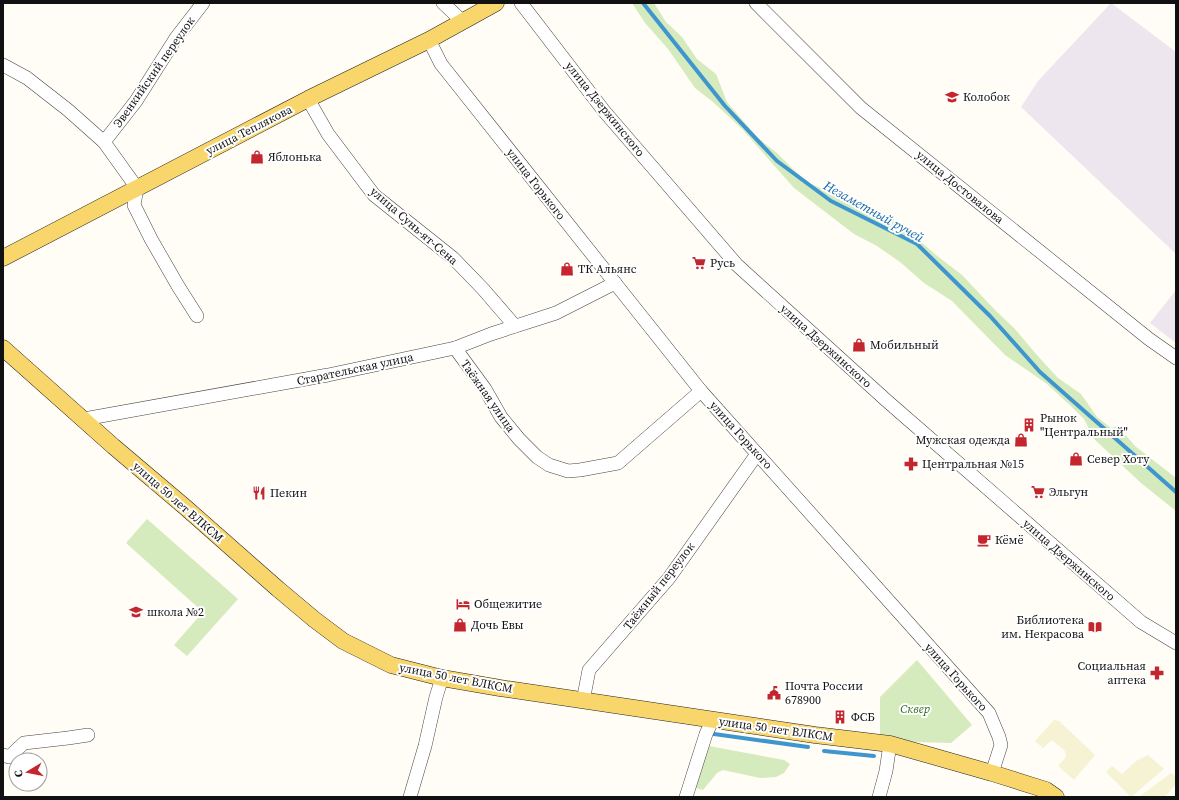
<svg xmlns="http://www.w3.org/2000/svg" width="1179" height="800" font-family="'Source Serif 4',serif">
  <style>
    .industrial { fill: #eee6ef }
    .farmland { fill: #f6f3d4 }
    .green { fill: #d5ebbd }
    .lines { fill: none; stroke-linecap: round; stroke-linejoin: round }
    .stream { stroke: #3f96cf; stroke-width: 4 }
    .minor-casing { stroke: #444; stroke-width: 14 }
    .major-casing { stroke: #222; stroke-width: 17 }
    .minor { stroke: #fff; stroke-width: 13 }
    .major { stroke: #f9d66b; stroke-width: 16 }
    .labels { text-anchor: middle; stroke-width: 4; stroke-linejoin: round; paint-order: stroke }
    .street-label { font-size: 12px; fill: #111; stroke: #fff }
    .poi-label { font-size: 12px; fill: #111; stroke: #fff; text-anchor: start }
    .park-label { font-size: 12px; font-style: italic; fill: #2f6b1f; stroke: #fff }
    .water-label { font-size: 13px; font-style: italic; fill: #1768a6; stroke: #fff }
  </style>
  <rect width="100%" height="100%" fill="#fffdf5"/>
  <g class="industrial">
    <polygon points="1111,3 1176,52 1176,254 1021,107 1038,81"/>
    <polygon points="1176,290 1176,343 1150,323"/>
  </g>
  <g class="farmland">
    <polygon points="1054,720 1059,721 1095,755 1074,780 1058,766 1066,757 1065,751 1052,740 1043,748 1035,741"/>
    <polygon points="1148,755 1164,769 1131,797 1106,772 1112,766 1122,774 1136,761"/>
    <polygon points="1171,773 1176,777 1176,784 1165,797 1139,797"/>
  </g>
  <g class="green">
    <polygon points="632,3 654,3 666,22 682,37 697,59 716,74 727,102 758,138 777,153 797,173 811,184 823,189 835,190 873,210 897,221 936,255 962,275 996,311 1014,328 1036,354 1058,378 1081,394 1097,417 1111,428 1118,426 1135,446 1176,478 1176,511 1141,483 1094,439 1084,419 1073,408 1047,384 1005,355 952,301 924,283 900,262 877,246 854,234 794,188 742,129 713,102 695,88 668,49 645,23"/>
    <polygon points="147,519 238,599 187,656 174,645 203,612 126,543"/>
    <polygon points="917,660 972,725 951,743 880,741 880,697"/>
    <polygon points="709,746 784,760 790,764 784,773 776,777 760,778 723,770 717,773 703,790 692,787"/>
  </g>
  <g class="lines">
    <g class="stream">
      <polyline points="643,3 725,106 777,161 831,201 917,244 990,316 1040,372 1176,492"/>
      <polyline points="714,734 808,747"/>
      <polyline points="824,751 874,756"/>
    </g>
    <g class="minor-casing">
      <g id="minor">
        <polyline points="443,3 462,21"/>
        <polyline points="521,3 604,111 737,265 887,401 1141,622 1176,643"/>
        <polyline points="756,3 861,108 1149,339 1176,358"/>
        <polyline points="429,40 441,64 615,283 701,391 989,713 999,737 1001,745 992,773"/>
        <polyline points="3,65 27,78 68,110 104,142 137,188 134,205 151,239 178,286 197,316"/>
        <polyline points="308,99 328,134 374,195 453,258 483,289 515,326"/>
        <polyline points="104,142 136,101 176,38 203,3"/>
        <polyline points="455,348 485,389 501,417 519,439 537,457 549,465 568,471 580,470 618,463 701,391"/>
        <polyline points="84,419 328,375 455,348 491,334 556,313 615,283"/>
        <polyline points="583,701 589,670 669,578 757,454"/>
        <polyline points="3,755 9,757 24,743 68,738 88,735"/>
        <polyline points="410,797 425,746 436,697 442,678"/>
        <polyline points="686,797 706,734 712,721"/>
        <polyline points="879,797 886,771 890,744"/>
      </g>
    </g>
    <g class="major-casing">
      <g id="major">
        <polyline points="3,258 308,99 429,40 496,3"/>
        <polyline points="3,348 113,446 185,507 278,589 315,620 343,641 391,665 442,678 500,688 815,735 890,744 992,773 1046,790 1056,797"/>
      </g>
    </g>
    <use href="#minor" class="minor"/>
    <use href="#major" class="major"/>
  </g>
  <defs>
    <g id="school-bare" transform="scale(1.08)"><path d="M0-5L7-2L0 1L-7-2ZM-4 1L0 2.5L4 1V4Q0 6-4 4Z" fill="#c4262e" stroke="#fff" stroke-width="2.5" paint-order="stroke"/></g>
    <g id="shop-bare" transform="scale(1.08)"><path d="M-5-2.5h2.3a2.7 3.5 0 0 1 5.4 0H5L5.5 6h-11ZM-1.5-2.5h3a1.5 2.3 0 0 0-3 0Z" fill="#c4262e" stroke="#fff" stroke-width="2.5" paint-order="stroke"/></g>
    <g id="supermarket-bare" transform="scale(1.08)"><path d="M-6-5.5h2.5l.6 2H6L4.5 2H-2.5L-4.4-4H-6ZM-1.5 3.2a1.3 1.3 0 1 0 .1 0ZM3 3.2a1.3 1.3 0 1 0 .1 0Z" fill="#c4262e" stroke="#fff" stroke-width="2.5" paint-order="stroke"/></g>
    <g id="building-bare" transform="scale(1.08)"><path d="M-4-6H4V6H1V3H-1V6H-4ZM-2.5-4.3h1.7v1.8h-1.7ZM.8-4.3h1.7v1.8H.8ZM-2.5-1h1.7V.8h-1.7ZM.8-1h1.7V.8H.8Z" fill="#c4262e" stroke="#fff" stroke-width="2.5" paint-order="stroke"/></g>
    <g id="pharmacy-bare" transform="scale(1.08)"><path d="M-2-6h4v4h4v4h-4v4h-4v-4h-4v-4h4Z" fill="#c4262e" stroke="#fff" stroke-width="2.5" paint-order="stroke"/></g>
    <g id="restaurant-bare" transform="scale(1.08)"><path d="M-5-6h1v4h1v-4h1v4h1v-4h1v5L-1.5 .5V6h-2V.5L-5-1ZM5-6V6H3V1.5H1.5Q1.5-4 5-6Z" fill="#c4262e" stroke="#fff" stroke-width="2.5" paint-order="stroke"/></g>
    <g id="cafe-bare" transform="scale(1.08)"><path d="M-5.5-4.5H6V0H3Q3 3.5 0 3.5H-2.5Q-5.5 3.5-5.5 0ZM3-3.2v2h1.7v-2ZM-6 4.5H4V6H-6Z" fill="#c4262e" stroke="#fff" stroke-width="2.5" paint-order="stroke"/></g>
    <g id="hotel-bare" transform="scale(1.08)"><path d="M-6-4.5h1.5V1H6V5H4.5V3h-9V5H-6ZM-4 0a1.8 1.8 0 1 1 3.6 0ZM.5 0V-2.5h3Q6-2.5 6 0Z" fill="#c4262e" stroke="#fff" stroke-width="2.5" paint-order="stroke"/></g>
    <g id="library-bare" transform="scale(1.08)"><path d="M-6-4Q-3-5.5-.7-3.5V5Q-3 3-6 4ZM6-4Q3-5.5 .7-3.5V5Q3 3 6 4Z" fill="#c4262e" stroke="#fff" stroke-width="2.5" paint-order="stroke"/></g>
    <g id="civic-bare" transform="scale(1.08)"><path d="M-.6-6.5H3V-4.5H.6V-3L4-1V1h2V6H-6V1h2V-1L-.6-3ZM-1.2 2.5V6h2.4V2.5Z" fill="#c4262e" stroke="#fff" stroke-width="2.5" paint-order="stroke"/></g>
  </defs>
  <g fill-rule="evenodd">
    <use href="#school-bare" x="952" y="97"/>
    <use href="#shop-bare" x="257" y="157"/>
    <use href="#supermarket-bare" x="699" y="263"/>
    <use href="#shop-bare" x="567" y="269"/>
    <use href="#shop-bare" x="859" y="345"/>
    <use href="#building-bare" x="1029" y="425"/>
    <use href="#shop-bare" x="1021" y="440"/>
    <use href="#shop-bare" x="1076" y="459"/>
    <use href="#pharmacy-bare" x="911" y="464"/>
    <use href="#supermarket-bare" x="1038" y="492"/>
    <use href="#restaurant-bare" x="259" y="493"/>
    <use href="#cafe-bare" x="984" y="540"/>
    <use href="#hotel-bare" x="463" y="604"/>
    <use href="#school-bare" x="136" y="612"/>
    <use href="#shop-bare" x="460" y="625"/>
    <use href="#library-bare" x="1095" y="627"/>
    <use href="#pharmacy-bare" x="1157" y="673"/>
    <use href="#civic-bare" x="774" y="693"/>
    <use href="#building-bare" x="840" y="717"/>
  </g>
  <g class="labels">
    <g class="street-label">
      <text transform="translate(154 72) rotate(-55)" y="4">Эвенкийский переулок</text>
      <text transform="translate(605 109) rotate(51)" y="4">улица Дзержинского</text>
      <text transform="translate(249 130) rotate(-27)" y="4">улица Теплякова</text>
      <text transform="translate(536 184) rotate(52)" y="4">улица Горького</text>
      <text transform="translate(960 187) rotate(39)" y="4">улица Достовалова</text>
      <text transform="translate(414 226) rotate(41)" y="4">улица Сунь-ят-Сена</text>
      <text transform="translate(826 346) rotate(42)" y="4">улица Дзержинского</text>
      <text transform="translate(355 369) rotate(-12)" y="4">Старательская улица</text>
      <text transform="translate(488 396) rotate(55)" y="4">Таёжная улица</text>
      <text transform="translate(741 435) rotate(48)" y="4">улица Горького</text>
      <text transform="translate(178 502) rotate(41)" y="4">улица 50 лет ВЛКСМ</text>
      <text transform="translate(1069 560) rotate(41)" y="4">улица Дзержинского</text>
      <text transform="translate(659 586) rotate(-52)" y="4">Таёжный переулок</text>
      <text transform="translate(956 677) rotate(48)" y="4">улица Горького</text>
      <text transform="translate(456 678) rotate(11)" y="4">улица 50 лет ВЛКСМ</text>
      <text transform="translate(776 729) rotate(8)" y="4">улица 50 лет ВЛКСМ</text>
    </g>
    <g class="poi-label">
      <text x="963" y="101">Колобок</text>
      <text x="268" y="161">Яблонька</text>
      <text x="710" y="267">Русь</text>
      <text x="578" y="273">ТК Альянс</text>
      <text x="870" y="349">Мобильный</text>
      <text x="1040" y="422">Рынок<tspan x="1040" dy="14">"Центральный"</tspan></text>
      <text x="1010" y="444" text-anchor="end">Мужская одежда</text>
      <text x="1087" y="463">Север Хоту</text>
      <text x="922" y="468">Центральная №15</text>
      <text x="1049" y="496">Эльгун</text>
      <text x="270" y="497">Пекин</text>
      <text x="995" y="544">Кёмё</text>
      <text x="474" y="608">Общежитие</text>
      <text x="147" y="616">школа №2</text>
      <text x="1084" y="624" text-anchor="end">Библиотека<tspan x="1084" dy="14">им. Некрасова</tspan></text>
      <text x="471" y="629">Дочь Евы</text>
      <text x="1146" y="670" text-anchor="end">Социальная<tspan x="1146" dy="14">аптека</tspan></text>
      <text x="785" y="690">Почта России<tspan x="785" dy="14">678900</tspan></text>
      <text x="851" y="721">ФСБ</text>
    </g>
    <g class="park-label">
      <text x="915" y="713">Сквер</text>
    </g>
    <g class="water-label">
      <text transform="translate(874 211) rotate(29)" y="5">Незаметный ручей</text>
    </g>
  </g>
  <rect width="1179" height="800" fill="none" stroke="#111111" stroke-width="8"/>
  <g transform="translate(28 772) rotate(260)"><circle r="19" fill="#ffffff" stroke="#a0a0a0"/>
  <path d="M0-3L7 15L0 10L-7 15Z" fill="#c4262e"/>
  <text y="-6" font-size="11" font-weight="bold" text-anchor="middle" fill="#111111">С</text>
  </g>
</svg>
